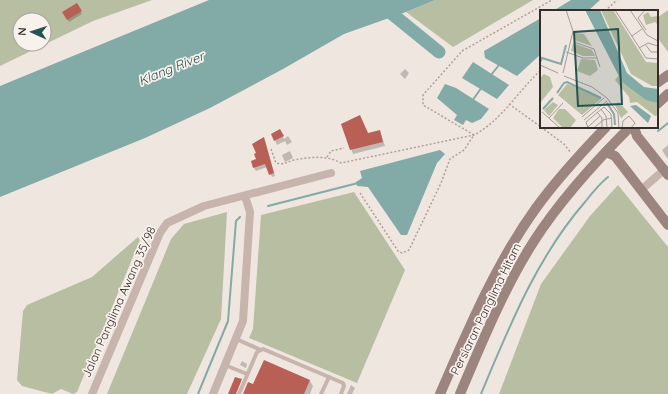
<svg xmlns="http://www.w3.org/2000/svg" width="668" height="394" font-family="Quicksand,sans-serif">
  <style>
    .green { fill: #b8bea1; fill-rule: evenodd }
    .water { fill: #82aaa6 }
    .shadow { fill: #0003 }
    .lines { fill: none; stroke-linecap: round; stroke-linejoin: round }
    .stream { stroke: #82aaa6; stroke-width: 2 }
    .river { stroke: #82aaa6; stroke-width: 13 }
    .building { fill: #b86055 }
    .path { stroke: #b39f97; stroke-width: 1.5; stroke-dasharray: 2 2; stroke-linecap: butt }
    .lane { stroke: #c7b5ad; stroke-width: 4 }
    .street { stroke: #c7b5ad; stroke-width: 8 }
    .secondary { stroke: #9b857e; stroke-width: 10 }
    .labels { text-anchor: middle; stroke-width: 3.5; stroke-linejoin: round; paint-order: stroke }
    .street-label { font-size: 12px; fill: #362d2b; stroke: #f8f1ec }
    .water-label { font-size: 13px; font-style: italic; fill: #245350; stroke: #f8f1ec }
    .inset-river { fill: none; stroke: #82aaa6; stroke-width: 2 }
    .inset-road { fill: none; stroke: #a69c98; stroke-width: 1 }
    .view { fill: #245350; fill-opacity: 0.15; stroke: #245350; stroke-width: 2 }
    .inset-edge { fill: none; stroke: #362d2b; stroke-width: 2 }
  </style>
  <rect width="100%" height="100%" fill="#f0e6e0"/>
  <g class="green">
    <path d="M0 0H152L93 21 0 66ZM20 20H44V44H20Z"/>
    <polygon points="435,0 533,0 453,47 406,12"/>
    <polygon points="668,10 668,52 657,37 657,18"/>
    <polygon points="618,185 668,247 668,394 499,394 541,284 590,216"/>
    <polygon points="354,192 405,270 357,383 249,338 253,329 261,215"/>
    <polygon points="227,212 221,319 187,394 107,394 171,239 184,224"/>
    <polygon points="138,237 140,240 77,392 73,394 61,389 52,394 22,386 17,380 23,311 27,305 92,277"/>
  </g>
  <g class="water">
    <polygon points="209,0 435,0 406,12 344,34 283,69 210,108 145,138 0,197 0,86"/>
    <polygon points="571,0 600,0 588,11 553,11"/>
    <polygon points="541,18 541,54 517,76 485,58 484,51"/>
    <polygon points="473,62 509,85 497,99 462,78"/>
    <polygon points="445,84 456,88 489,109 481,119 472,123 466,120 463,125 454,120 457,115 437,98"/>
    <polygon points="440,150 445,154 437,163 407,235 401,235 368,187 357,186 356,182 362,178 360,171"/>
  </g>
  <g class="shadow">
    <polygon points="76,4 82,14 69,22 63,12"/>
    <polygon points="405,69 409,73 405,79 400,74"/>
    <polygon points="342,124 368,134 380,131 385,146 353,154"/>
    <polygon points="280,130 284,139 288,136 292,142 287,145 285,141 277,145 272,134"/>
    <polygon points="265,142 275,176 272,177 267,167 256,171 254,168"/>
    <polygon points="668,145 668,158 667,158 662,150"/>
    <polygon points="290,151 293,158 285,162 282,155"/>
    <polygon points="242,361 247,364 246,368 240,365"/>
    <polygon points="310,381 313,386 310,394 244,394 254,386"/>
    <polygon points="351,385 355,388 352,394 347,394"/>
  </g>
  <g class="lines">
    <g class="stream">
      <polyline points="491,75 499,65"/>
      <polyline points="472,101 482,87"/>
      <polyline points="658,131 668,123"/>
      <polyline points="268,206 358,183"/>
      <polyline points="198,394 228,321 236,221 240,217"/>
      <path d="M481 394C509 327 537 257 585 202 592 193 599 184 608 177"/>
    </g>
    <polyline class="river" points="375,0 439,52"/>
  </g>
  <g class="building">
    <polygon points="77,3 82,11 67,20 62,12"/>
    <polygon points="360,115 368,133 380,130 383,142 350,150 341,124"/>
    <polygon points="280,129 284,136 274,141 271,134"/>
    <polygon points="264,137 274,173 269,175 265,164 253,168 251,161 256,159 254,154 256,153 252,144"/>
    <polygon points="264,360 310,380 304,394 243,394 248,382 253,384"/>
    <polygon points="235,377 242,379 236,394 228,394"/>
  </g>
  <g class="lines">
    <g class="path">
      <polyline points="605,11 617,0"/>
      <polyline points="509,104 541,127"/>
      <polyline points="541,127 564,144 571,153"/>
      <path d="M271 149 276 163C283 165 287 162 294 160 310 157 327 155 341 163L474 135C501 121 519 90 541 70"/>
      <polyline points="327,157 331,151 344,148"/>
      <polyline points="360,193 398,251 402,253 409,250 441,183 450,159 464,150 474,135 423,105 423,95 462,51 552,0"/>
    </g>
    <g class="lane">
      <polyline points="236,339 259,349"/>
      <polyline points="225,365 247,374"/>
      <polyline points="239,394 257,352 263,349 343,383 344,386 341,394"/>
      <polyline points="321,394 329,377"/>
    </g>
    <g class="street">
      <polyline points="641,190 664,170"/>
      <polyline points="92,394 160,233 167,223 204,206 331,173"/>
      <polyline points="213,394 243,321 250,212 245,196"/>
    </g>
    <g class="secondary">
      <polyline points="657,83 668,75"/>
      <polyline points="657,104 668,94"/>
      <polyline points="634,127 637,136 668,175"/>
      <polyline points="606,152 615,156 668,225"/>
      <path d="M440 394C468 330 495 265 536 208 557 179 581 153 606 127"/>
      <path d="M460 394C482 342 504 288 534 241 561 199 595 162 630 127"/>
    </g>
  </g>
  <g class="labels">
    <g class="street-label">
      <text transform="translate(119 302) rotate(-66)" y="4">Jalan Panglima Awang 35/98</text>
      <text transform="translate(486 309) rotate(-64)" y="4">Persiaran Panglima Hitam</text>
    </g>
    <g class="water-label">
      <text transform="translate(171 68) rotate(-22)" y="5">Klang River</text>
    </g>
  </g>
  <g transform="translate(540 10)">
    <rect width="118" height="118" fill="#f0e6e0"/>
    <path d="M61 0H73L106 52 118 53V76H112L91 64ZM108 2 111 7 117 6 118 15 115 12 106 15 103 5ZM35 23 44 24 52 36 34 30ZM33 33 52 40 55 46H43L31 41ZM41 49 55 50 58 60 50 66 37 61ZM4 64 10 67 13 77 0 93V68ZM79 65 82 72 118 93V105L115 106 97 92 90 93 89 87 75 70ZM27 74 49 81 61 89 42 105 18 85ZM13 92 18 95 9 106 4 100ZM79 92 88 102 81 108 75 95ZM19 99H25L36 110 30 118H23L13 108Z" fill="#b8bea1"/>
    <path d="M45 0H60L87 63 104 77 118 79V93L106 90 82 72ZM96 95 111 106 108 113 90 96Z" fill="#82aaa6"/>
    <path class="inset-river" d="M0 52 2 48 21 54 26 35M17 83 24 73 27 72 61 88M67 93 74 104 75 115M3 99 13 88"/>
    <path class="inset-road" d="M75 0 106 48 118 49M90 0 107 25 118 31M105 0 98 8 106 20M92 26 102 19M34 32 54 39 60 57M105 34 111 42H118M99 38 108 33 118 36M26 42 43 48H57M0 55 18 63M23 63 33 21 26 0M24 66 52 77 67 88 78 103 79 118M61 99 66 106 67 118M2 102 20 118M57 102 62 108V118M42 107 64 88M9 108 23 93M44 110 67 91M48 117 60 106M48 118 46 112 64 97 71 104 72 118M54 118 63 110 72 108M82 118 83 111 89 106 95 113 91 118"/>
    <path class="view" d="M78 19 82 94 38 96 34 22Z"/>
    <rect width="118" height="118" class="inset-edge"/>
  </g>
  <g transform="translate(32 32) rotate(273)"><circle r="19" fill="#f8f1ec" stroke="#aaa39f"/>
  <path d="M0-3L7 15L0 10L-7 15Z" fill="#245350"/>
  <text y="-6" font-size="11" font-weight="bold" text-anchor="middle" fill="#362d2b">N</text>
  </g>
</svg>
